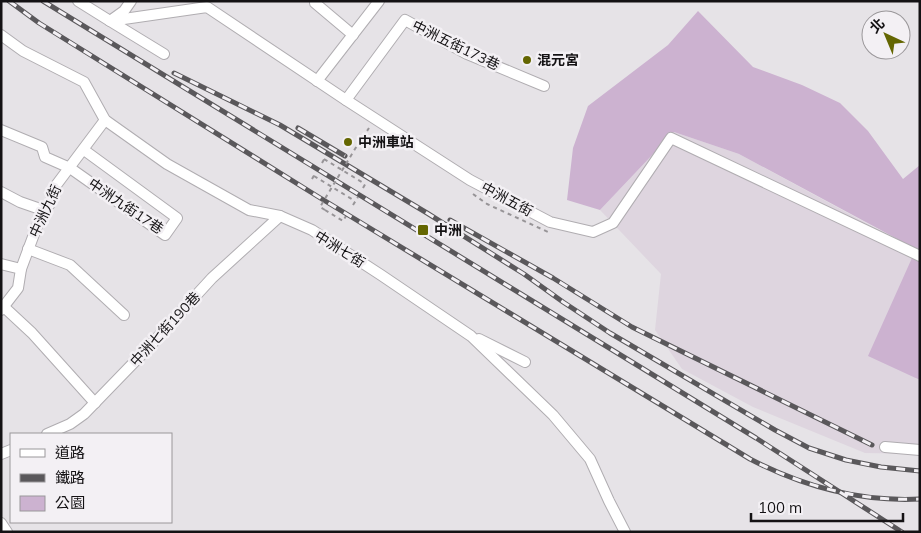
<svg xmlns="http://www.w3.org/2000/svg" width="921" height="533" font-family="Mulish,'Noto Sans TC',sans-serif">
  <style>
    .built { fill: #ded5df }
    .green { fill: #ccb2d0 }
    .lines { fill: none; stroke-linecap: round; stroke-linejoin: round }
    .minor-casing { stroke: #b0adb1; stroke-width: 12 }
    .path { stroke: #979497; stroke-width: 2; stroke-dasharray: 4 4; stroke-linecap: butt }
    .minor { stroke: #fff; stroke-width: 10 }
    .rail-casing { stroke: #5a585b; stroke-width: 5 }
    .rail { stroke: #f3f0f4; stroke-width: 3; stroke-dasharray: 9; stroke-linecap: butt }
    .path-bridge { stroke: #979497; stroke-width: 2; stroke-dasharray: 4 4; stroke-linecap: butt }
    .poi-dot { fill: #646601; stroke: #f3f0f4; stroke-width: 2 }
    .labels { text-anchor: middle; stroke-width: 5; stroke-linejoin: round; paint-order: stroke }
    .street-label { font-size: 14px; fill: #141214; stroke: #f3f0f4 }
    .poi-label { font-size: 14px; font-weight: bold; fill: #141214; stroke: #f3f0f4; text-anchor: start }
  </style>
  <rect width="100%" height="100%" fill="#e6e3e7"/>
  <polygon class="built" points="674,132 739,154 916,250 915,378 920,380 920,454 865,453 753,407 682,369 655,330 661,274 600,210"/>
  <polygon class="green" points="698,11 753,67 802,85 840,103 868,131 903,179 920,165 920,380 868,356 916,249 739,154 674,132 600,210 567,200 573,148 588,106 668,45"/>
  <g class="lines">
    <g class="minor-casing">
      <g id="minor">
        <polyline points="78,1 110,21 207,7 346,100 470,180 550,222 593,232 613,223 671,138 920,256"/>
        <polyline points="131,1 124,11 110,21 164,54"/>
        <polyline points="315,3 353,35"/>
        <polyline points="1,35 23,51 84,82 105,120 167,164 249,210 280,216 312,230 381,275 471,336 553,415 590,459 609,501 625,532"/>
        <polyline points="317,81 379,1"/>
        <polyline points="346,100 405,20 467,54 544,86"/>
        <polyline points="1,130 42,147 45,157 70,168 165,235 177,218 84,150"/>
        <polyline points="1,192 20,202 43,210"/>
        <polyline points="28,249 70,265 124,315"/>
        <polyline points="1,264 21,269"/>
        <polyline points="4,307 32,333 95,403"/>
        <polyline points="1,310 18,288 21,269 43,210 50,204 54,188 105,120"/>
        <polyline points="479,339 525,362"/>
        <polyline points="47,434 70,424 84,414 146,350 212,278 280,216"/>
        <polyline points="885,447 920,450"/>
        <polyline points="1,454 11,450"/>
        <polyline points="1,523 7,532"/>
      </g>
    </g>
    <g class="path">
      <polyline points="358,144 369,128"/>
      <polyline points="324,159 365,184"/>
      <polyline points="322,163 326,156"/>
      <polyline points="314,176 355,201"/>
      <polyline points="312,179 316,172"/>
      <polyline points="363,188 367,181"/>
      <polyline points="473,194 487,204 548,232"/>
      <polyline points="353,205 358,197"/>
      <polyline points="325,210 343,221 346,216"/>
    </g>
    <use href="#minor" class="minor"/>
    <g class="rail-casing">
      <g id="rail">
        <path d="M9 1 39 23 317 196 750 459C802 486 861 502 920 499"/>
        <polyline points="43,1 756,438 902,532"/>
        <polyline points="174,73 280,125 427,213 524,274 563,302 610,333 775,430 809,448 846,460 881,467 920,471"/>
        <polyline points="298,128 345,156"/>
        <polyline points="450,220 553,278 632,327 872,445"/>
      </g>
    </g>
    <use href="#rail" class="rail"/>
    <polyline class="path-bridge" points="325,210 320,207 358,144"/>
  </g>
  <g class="poi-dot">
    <circle cx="527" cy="60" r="5"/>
    <circle cx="348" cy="142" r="5"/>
    <rect x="417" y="224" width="12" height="12" rx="2.5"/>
  </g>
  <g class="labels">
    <g class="street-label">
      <text transform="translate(456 45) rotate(26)" y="5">中洲五街173巷</text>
      <text transform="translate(507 199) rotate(28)" y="5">中洲五街</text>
      <text transform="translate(126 206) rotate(34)" y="5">中洲九街17巷</text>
      <text transform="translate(45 211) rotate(-65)" y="5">中洲九街</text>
      <text transform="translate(340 249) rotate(32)" y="5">中洲七街</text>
      <text transform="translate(165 329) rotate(-47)" y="5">中洲七街190巷</text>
    </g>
    <g class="poi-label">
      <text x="537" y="65">混元宮</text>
      <text x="358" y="147">中洲車站</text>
      <text x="434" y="235">中洲</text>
    </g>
  </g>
  <rect width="921" height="533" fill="none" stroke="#141214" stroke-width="5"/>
  <rect x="10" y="433" width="162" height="90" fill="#f3f0f4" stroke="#9a979a"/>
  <rect x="20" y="449" width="25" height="8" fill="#ffffff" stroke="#9a979a"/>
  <text x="55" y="458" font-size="15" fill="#141214">道路</text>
  <rect x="20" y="474" width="25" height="8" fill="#5a585b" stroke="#9a979a"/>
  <text x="55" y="483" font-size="15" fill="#141214">鐵路</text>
  <rect x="20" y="496" width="25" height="15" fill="#ccb2d0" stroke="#9a979a"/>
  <text x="55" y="508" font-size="15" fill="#141214">公園</text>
  <g transform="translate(886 35) rotate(316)"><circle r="24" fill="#f3f0f4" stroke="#9a979a"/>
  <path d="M0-4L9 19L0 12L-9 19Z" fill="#646601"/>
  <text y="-8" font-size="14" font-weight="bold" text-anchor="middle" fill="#141214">北</text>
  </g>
  <path d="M751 513v8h152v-8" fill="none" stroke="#141214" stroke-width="2.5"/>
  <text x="758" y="513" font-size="15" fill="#141214" stroke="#f3f0f4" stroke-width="4" paint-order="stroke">100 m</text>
</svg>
